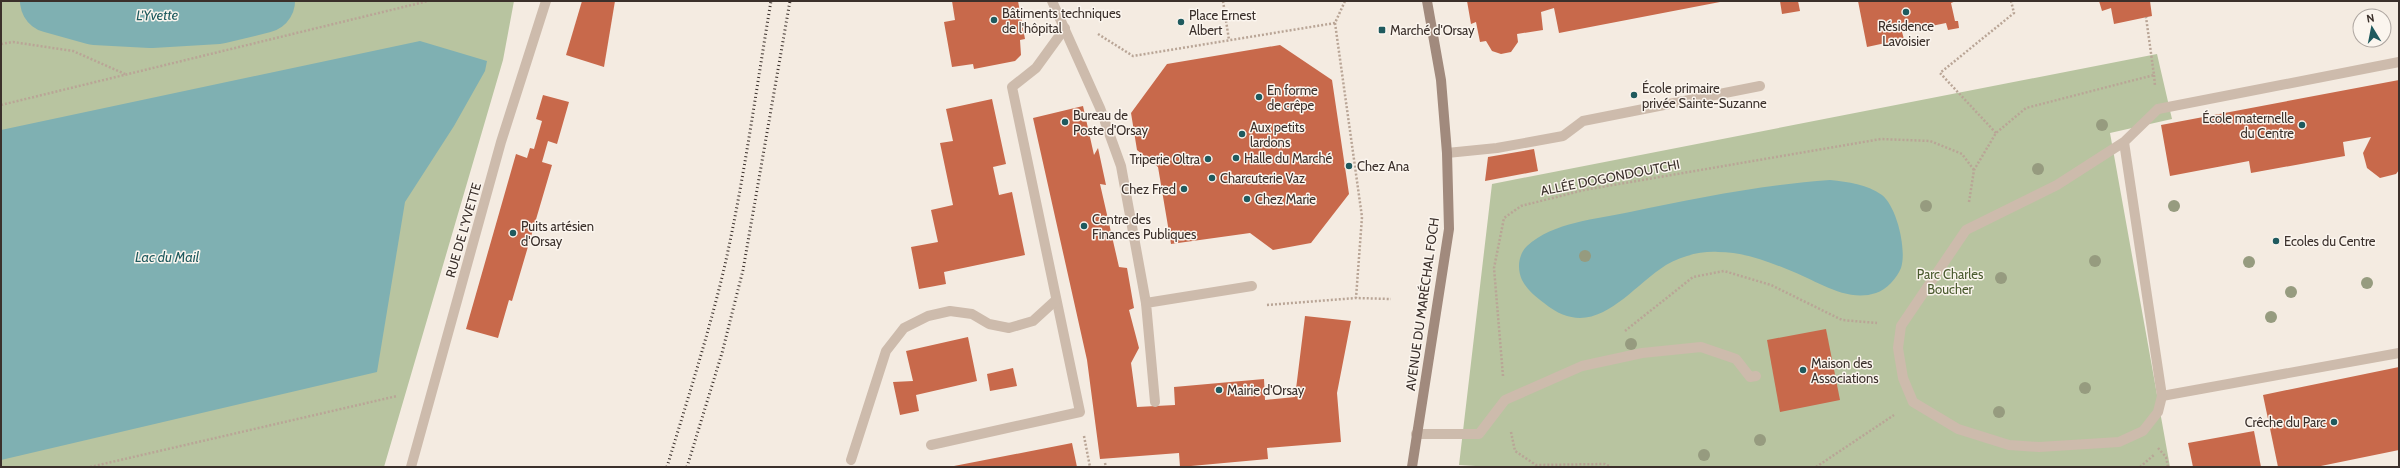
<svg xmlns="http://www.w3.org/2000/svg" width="2400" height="468" font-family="Cabin,sans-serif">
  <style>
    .green { fill: #b8c4a0 }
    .water { fill: #7fb0b2 }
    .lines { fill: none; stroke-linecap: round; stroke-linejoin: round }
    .river { stroke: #7fb0b2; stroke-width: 64 }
    .building { fill: #c8694b }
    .path { stroke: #b9a596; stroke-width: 2.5; stroke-dasharray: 2 2; stroke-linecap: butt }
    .lane { stroke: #cdbbac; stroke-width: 10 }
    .street { stroke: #cdbbac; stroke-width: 10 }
    .secondary { stroke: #a18a7d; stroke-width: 10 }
    .rail { stroke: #3b302b; stroke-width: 3; stroke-dasharray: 1 3; stroke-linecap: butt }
    .tree { fill: #969b7f }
    .poi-dot { fill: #1f5a5e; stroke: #fbf5ee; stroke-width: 1.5 }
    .labels { text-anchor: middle; stroke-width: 3; stroke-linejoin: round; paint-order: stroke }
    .poi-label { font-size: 13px; fill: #3b302b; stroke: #fbf5ee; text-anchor: start }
    .street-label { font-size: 13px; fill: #3b302b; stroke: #fbf5ee }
    .park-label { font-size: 13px; fill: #4a5a2e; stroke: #fbf5ee }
    .water-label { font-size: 14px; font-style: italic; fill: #1f5a5e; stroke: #fbf5ee }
  </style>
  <rect width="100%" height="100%" fill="#f4ebe1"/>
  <g class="green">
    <polygon points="1,1 52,1 95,13 218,12 263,1 514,1 503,60 384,467 1,467"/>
    <polygon points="2157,54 2172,119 2110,133 2170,467 1492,467 1459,465 1492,184"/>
  </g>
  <g class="water">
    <polygon points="420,41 487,61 485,71 454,126 405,202 377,372 1,460 1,130"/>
    <path d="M1830 180C1849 182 1866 184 1882 195 1897 207 1907 250 1901 268 1897 278 1886 290 1876 293 1846 303 1816 280 1789 270 1767 261 1743 252 1718 252 1701 251 1681 256 1666 265 1627 290 1594 344 1544 303 1535 296 1527 290 1522 280 1517 269 1518 255 1527 246 1553 222 1597 219 1630 212 1697 198 1762 185 1830 180Z"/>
  </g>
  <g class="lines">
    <polyline class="river" points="52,1 95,13 151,16 218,12 263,1"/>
  </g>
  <g class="building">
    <polygon points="582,1 615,1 604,67 566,55"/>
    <polygon points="952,1 1018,1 1025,39 1020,40 1021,55 1015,61 974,69 973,64 952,67 944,22 955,20"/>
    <polygon points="1467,1 1720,1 1720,2 1559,33 1554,8 1541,12 1543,30 1517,34 1518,42 1511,52 1501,54 1492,51 1486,41 1480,42 1476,22 1471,24"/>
    <polygon points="1780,1 1798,1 1800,11 1782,14"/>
    <polygon points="1858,1 1956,1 1951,3 1955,21 1958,21 1959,28 1948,30 1946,23 1902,32 1904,39 1867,47"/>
    <polygon points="2099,1 2150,1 2152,16 2114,24 2111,8 2102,11"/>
    <polygon points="1280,45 1332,80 1349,194 1311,243 1273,250 1250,233 1171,244 1158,167 1137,150 1131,113 1167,64"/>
    <polygon points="2399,80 2399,170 2396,174 2380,178 2367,168 2363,153 2371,137 2343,142 2345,156 2251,173 2249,161 2170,176 2161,125"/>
    <polygon points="543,95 569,102 557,144 548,141 542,162 552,165 512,301 509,300 498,338 466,329 516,154 527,158 530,148 534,149 542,121 536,119"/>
    <polygon points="992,99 1006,164 993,167 999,195 1012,192 1025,255 944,272 946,284 919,289 911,247 938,242 931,210 953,205 940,143 953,141 946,109"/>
    <polygon points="1083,106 1094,155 1098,148 1106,185 1100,184 1119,267 1127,268 1134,308 1129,310 1139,348 1131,363 1137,407 1175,405 1174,387 1264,379 1265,400 1295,397 1305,316 1351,321 1337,393 1341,442 1267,448 1268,459 1180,467 1179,453 1100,459 1087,360 1033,118"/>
    <polygon points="1534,149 1538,171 1485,181 1488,157"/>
    <polygon points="1826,329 1840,400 1780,412 1767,340"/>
    <polygon points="968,337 977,381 916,395 919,411 900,415 893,382 913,381 906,351"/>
    <polygon points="2399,367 2399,450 2316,467 2278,467 2263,395"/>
    <polygon points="1013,368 1017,386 990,391 987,374"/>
    <polygon points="2254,431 2261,467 2193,467 2188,443"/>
    <polygon points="1072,443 1077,467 954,467 954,466"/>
  </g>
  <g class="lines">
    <g class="path">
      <polyline points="1223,1 1229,40"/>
      <polyline points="1335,23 1362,217 1356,298"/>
      <polyline points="1098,34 1133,56 1335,23 1345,1"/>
      <polyline points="1,44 13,42 73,51 125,74"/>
      <polyline points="2154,75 2155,86"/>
      <polyline points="1,105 428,1"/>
      <polyline points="1996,133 1940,73 2014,13 2011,1"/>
      <polyline points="1969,202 1974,170 1996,133 2026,108 2154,75 2146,17"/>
      <polyline points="1267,305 1356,298 1391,299"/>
      <polyline points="1625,331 1693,277 1724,271 1771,285 1842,320 1877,323"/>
      <polyline points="1503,376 1494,268 1504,218 1521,206 1584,190 1881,139 1930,141 1962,154 1974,170"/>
      <polyline points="1511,432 1515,451 1536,465 1605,464 1611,467"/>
      <polyline points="1084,436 1090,467"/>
      <polyline points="2158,448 2166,457 2168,467"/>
      <polyline points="1105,463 1106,467"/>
      <polyline points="90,467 397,396"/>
      <polyline points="1816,467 1894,415"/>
      <polyline points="2140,467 2155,454"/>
    </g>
    <g class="lane">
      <polyline points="1052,1 1100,108 1121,166 1146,303"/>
      <polyline points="2158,109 2399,62"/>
      <polyline points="1447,153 1497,148 1563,136 1583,121 1760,86"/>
      <polyline points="2162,396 2399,353"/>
      <polyline points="1155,402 1146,303 1252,286"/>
      <polyline points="1416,434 1479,434 1505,400 1582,366 1642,353 1701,347 1736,359 1750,377 1756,376"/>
      <polyline points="931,445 1080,412 1012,87 1036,68 1065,28"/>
      <polyline points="851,460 886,351 904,328 928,316 950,311 972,314 989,324 1009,328 1033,321 1056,300"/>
    </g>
    <g class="street">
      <polyline points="2124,142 2057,185 1966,230 1901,326 1898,348 1903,378 1913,402 1958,429 2009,445 2039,447 2119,442 2143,431 2158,412 2162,396 2124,142 2158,109"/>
      <polyline points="411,467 501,142 546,1"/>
    </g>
    <polyline class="secondary" points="1412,467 1449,229 1447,153 1441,80 1427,1"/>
    <g class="rail">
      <path d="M667 467C687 401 708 336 724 269 744 181 756 90 771 1"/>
      <polyline points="687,467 722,353 743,270 790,1"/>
    </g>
  </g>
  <g class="tree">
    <circle cx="2102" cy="125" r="6"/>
    <circle cx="2038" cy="169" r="6"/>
    <circle cx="1926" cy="206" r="6"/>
    <circle cx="2174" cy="206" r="6"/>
    <circle cx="1585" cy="256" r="6"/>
    <circle cx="2095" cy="261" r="6"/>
    <circle cx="2249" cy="262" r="6"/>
    <circle cx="2001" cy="278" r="6"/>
    <circle cx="2367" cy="283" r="6"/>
    <circle cx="2291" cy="292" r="6"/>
    <circle cx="2271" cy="317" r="6"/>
    <circle cx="1631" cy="344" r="6"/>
    <circle cx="2085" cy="388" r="6"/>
    <circle cx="1999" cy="412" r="6"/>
    <circle cx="1760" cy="440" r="6"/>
    <circle cx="1704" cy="455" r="6"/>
  </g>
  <g class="poi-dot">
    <circle cx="1906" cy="12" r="4"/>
    <circle cx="994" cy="20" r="4"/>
    <circle cx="1181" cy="22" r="4"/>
    <rect x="1378" y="26" width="8" height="8" rx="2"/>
    <circle cx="1634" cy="95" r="4"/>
    <circle cx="1259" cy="97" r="4"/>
    <circle cx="1065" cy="122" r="4"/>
    <circle cx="2302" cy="125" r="4"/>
    <circle cx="1242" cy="134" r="4"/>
    <circle cx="1236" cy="158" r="4"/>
    <circle cx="1208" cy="159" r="4"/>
    <circle cx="1349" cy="166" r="4"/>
    <circle cx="1212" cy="178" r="4"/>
    <circle cx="1184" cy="189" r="4"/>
    <circle cx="1247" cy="199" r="4"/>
    <circle cx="1084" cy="226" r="4"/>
    <circle cx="513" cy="233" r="4"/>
    <circle cx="2276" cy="241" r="4"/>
    <circle cx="1803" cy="370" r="4"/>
    <circle cx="1219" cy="390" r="4"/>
    <circle cx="2334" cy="422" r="4"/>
  </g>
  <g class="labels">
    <g class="poi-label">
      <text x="1002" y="18">Bâtiments techniques<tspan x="1002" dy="15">de l'hôpital</tspan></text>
      <text x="1189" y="20">Place Ernest<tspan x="1189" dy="15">Albert</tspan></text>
      <text x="1906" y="31" text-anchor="middle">Résidence<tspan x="1906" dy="15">Lavoisier</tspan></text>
      <text x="1390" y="35">Marché d'Orsay</text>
      <text x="1642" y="93">École primaire<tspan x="1642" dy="15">privée Sainte-Suzanne</tspan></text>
      <text x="1267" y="95">En forme<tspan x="1267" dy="15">de crêpe</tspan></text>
      <text x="1073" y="120">Bureau de<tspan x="1073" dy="15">Poste d'Orsay</tspan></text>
      <text x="2294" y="123" text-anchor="end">École maternelle<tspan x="2294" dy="15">du Centre</tspan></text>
      <text x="1250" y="132">Aux petits<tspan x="1250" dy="15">lardons</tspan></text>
      <text x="1244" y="163">Halle du Marché</text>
      <text x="1200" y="164" text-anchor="end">Triperie Oltra</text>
      <text x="1357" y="171">Chez Ana</text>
      <text x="1220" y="183">Charcuterie Vaz</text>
      <text x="1176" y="194" text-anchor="end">Chez Fred</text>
      <text x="1255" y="204">Chez Marie</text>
      <text x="1092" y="224">Centre des<tspan x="1092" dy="15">Finances Publiques</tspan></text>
      <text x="521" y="231">Puits artésien<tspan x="521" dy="15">d'Orsay</tspan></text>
      <text x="2284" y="246">Ecoles du Centre</text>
      <text x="1811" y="368">Maison des<tspan x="1811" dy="15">Associations</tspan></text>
      <text x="1227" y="395">Mairie d'Orsay</text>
      <text x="2326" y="427" text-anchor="end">Crêche du Parc</text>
    </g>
    <g class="street-label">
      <text transform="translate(1610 177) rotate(-11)" y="5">ALLÉE DOGONDOUTCHI</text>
      <text transform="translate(463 230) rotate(-74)" y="5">RUE DE L'YVETTE</text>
      <text transform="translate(1422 304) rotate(-82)" y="5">AVENUE DU MARÉCHAL FOCH</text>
    </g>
    <g class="park-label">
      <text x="1950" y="279">Parc Charles<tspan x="1950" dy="15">Boucher</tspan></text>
    </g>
    <g class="water-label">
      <text transform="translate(157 15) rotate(-1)" y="5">L'Yvette</text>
      <text x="167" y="262">Lac du Mail</text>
    </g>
  </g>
  <rect width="2400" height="468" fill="none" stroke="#3b302b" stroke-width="4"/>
  <g transform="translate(2372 28) rotate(350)"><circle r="19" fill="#fbf5ee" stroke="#aea6a0"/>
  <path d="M0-3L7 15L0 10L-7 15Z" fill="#1f5a5e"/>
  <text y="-6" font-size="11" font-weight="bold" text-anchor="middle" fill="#3b302b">N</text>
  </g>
</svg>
